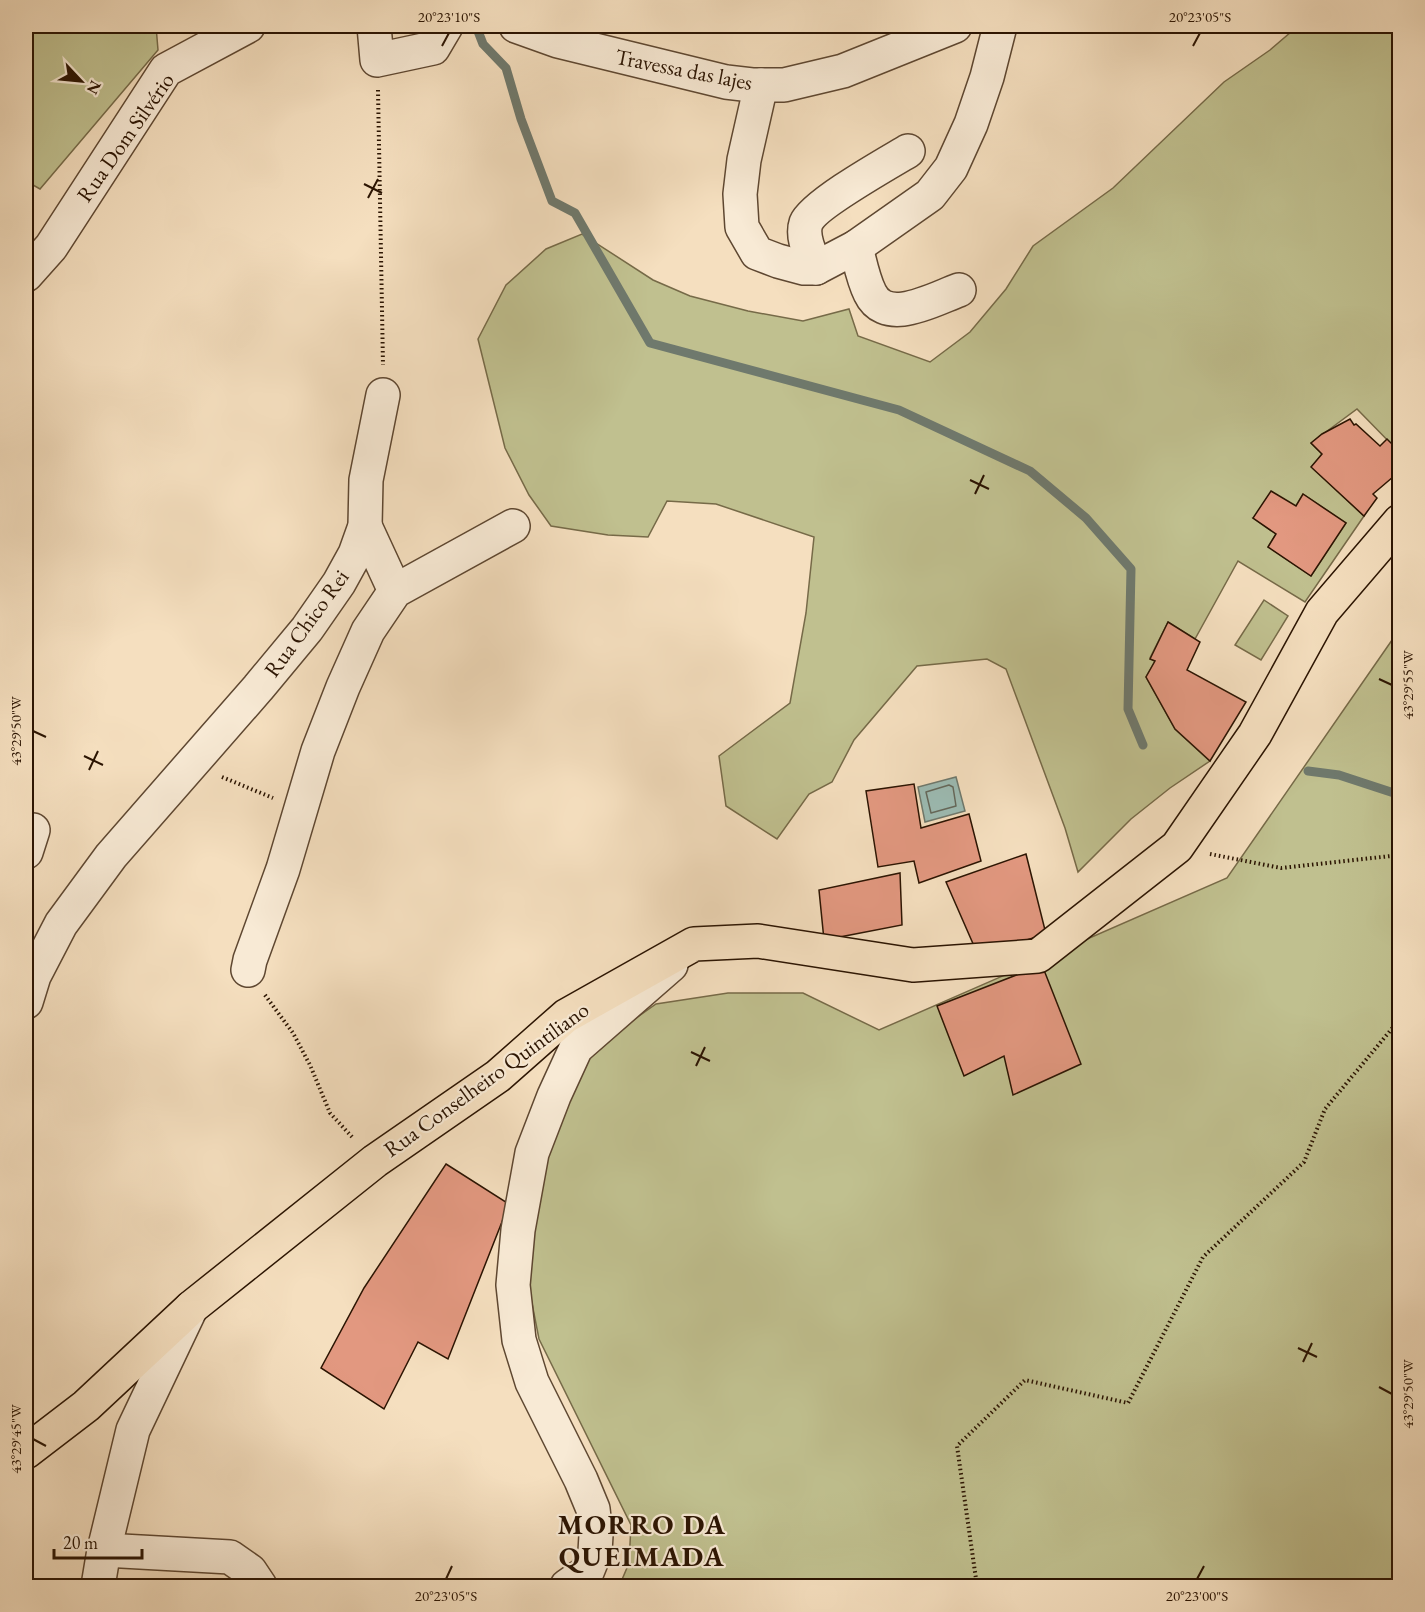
<svg xmlns="http://www.w3.org/2000/svg" width="1425" height="1612" font-family="'EB Garamond',serif">
  <style>
    .green { fill: #c0c08f; stroke: #766a48; stroke-width: 1.5; fill-rule: evenodd }
    .water { fill: #9cbcb4; stroke: #6f796d; stroke-width: 1.5 }
    .lines { fill: none; stroke-linecap: round; stroke-linejoin: round }
    .shore { stroke: #64685b; stroke-width: 1.5 }
    .stream { stroke: #6f796d; stroke-width: 9 }
    .building { fill: #e29880; stroke: #2b1402; stroke-width: 1.5 }
    .minor-casing { stroke: #5e4731; stroke-width: 36 }
    .major-casing { stroke: #2b1402; stroke-width: 36 }
    .path { stroke: #2b1402; stroke-width: 4; stroke-dasharray: 1.5 3; stroke-linecap: butt }
    .minor { stroke: #f8ead5; stroke-width: 33 }
    .major { stroke: #f5dfbf; stroke-width: 33 }
    .ticks { fill: none; stroke: #2b1402; stroke-width: 2 }
    .labels { text-anchor: middle; stroke-width: 4.5; stroke-linejoin: round; paint-order: stroke }
    .street-label { font-size: 22px; fill: #2b1402; stroke: #f8ead5 }
    .district-label { font-size: 28px; font-weight: bold; letter-spacing: 1.5px; fill: #2b1402; stroke: #f8ead5 }
    .neatline { fill: none; stroke: #2b1402; stroke-width: 2 }
    .ticks-label { font-size: 15px; text-anchor: middle; fill: #2b1402 }
  </style>
  <rect width="100%" height="100%" fill="#f5dfbf"/>
  <filter id="stains"><feTurbulence type="fractalNoise" baseFrequency=".00333" numOctaves="4"/><feColorMatrix values="0 0 0 0 .2 0 0 0 0 .09 0 0 0 0 .02 0 0 0 .5 -.17"/></filter>
  <radialGradient id="worn" r=".72"><stop offset=".6" stop-color="#630" stop-opacity="0"/><stop offset="1" stop-color="#630" stop-opacity=".3"/></radialGradient>
  <g class="green">
    <polygon points="26,26 156,26 158,50 40,189 26,181"/>
    <path d="M1298 26H1399V452L1357 409 1311 443 1322 454 1312 467 1364 516 1305 602 1238 561 1195 639 1168 622 1150 658 1155 661 1146 677 1175 729 1210 761 1170 788 1131 819 1078 872 1065 828 1006 669 987 659 917 666 854 740 832 782 809 794 777 839 726 806 719 756 790 703 806 613 814 537 716 504 667 501 648 537 608 535 551 526 529 495 505 448 478 339 506 285 546 249 582 234 653 280 690 296 748 311 803 321 849 309 858 336 930 362 970 332 1006 289 1033 246 1113 188 1224 82 1270 50ZM1303 494 1346 523 1311 576 1268 547 1276 534 1253 518 1296 506Z"/>
    <polygon points="1264,600 1288,616 1261,660 1235,645"/>
    <polygon points="1399,630 1399,1586 627,1586 621,1582 629,1563 631,1525 539,1339 526,1273 554,1122 592,1049 656,1004 728,993 803,993 879,1030 1227,878"/>
  </g>
  <polygon class="water" points="956,777 965,811 925,822 918,787"/>
  <g class="lines">
    <polygon class="shore" points="949,785 953,787 956,806 931,813 926,792"/>
    <g class="stream">
      <polyline points="476,26 483,44 506,68 521,119 552,201 575,213 650,343 899,410 1030,471 1086,518 1131,569 1128,709 1143,745"/>
      <polyline points="1308,771 1339,775 1400,795"/>
    </g>
  </g>
  <g class="building">
    <polygon points="1350,419 1354,425 1356,424 1380,446 1387,439 1400,452 1400,471 1373,494 1377,498 1364,516 1311,467 1322,454 1311,443 1322,434"/>
    <polygon points="1271,491 1296,506 1303,494 1346,523 1311,576 1268,547 1276,534 1253,518"/>
    <polygon points="1168,622 1200,642 1187,670 1246,702 1210,761 1175,729 1146,677 1155,661 1150,659"/>
    <polygon points="914,784 921,828 969,814 981,861 919,883 914,861 878,867 866,791"/>
    <polygon points="1026,854 1046,934 978,955 946,882"/>
    <polygon points="900,873 902,925 824,940 819,890"/>
    <polygon points="1042,965 1081,1064 1013,1095 1004,1056 964,1076 937,1006"/>
    <polygon points="446,1164 509,1204 448,1359 418,1342 384,1409 321,1368 364,1288"/>
  </g>
  <g class="lines">
    <g class="minor-casing">
      <g id="minor">
        <polyline points="374,26 377,60 433,48 446,26"/>
        <polyline points="516,26 558,41 726,82 752,85 784,85 843,71 955,26"/>
        <polyline points="761,85 744,160 740,194 742,227 757,253 778,261 804,268 816,268 856,247 930,195 951,168 971,124 987,77 1000,26"/>
        <path d="M856 247C860 262 863 279 870 293 886 327 934 299 959 290"/>
        <path d="M816 268C811 255 801 238 806 223 813 205 888 163 908 151"/>
        <polyline points="26,275 51,247 166,70 248,26"/>
        <polyline points="365,526 395,591"/>
        <polyline points="26,852 33,830"/>
        <polyline points="248,970 250,960 283,869 318,751 343,687 368,631 395,591 513,526"/>
        <polyline points="26,1002 34,976 61,924 111,856 258,688 307,629 339,583 355,554 365,526 366,480 383,395"/>
        <polyline points="104,1550 230,1557 250,1571 260,1586"/>
        <polyline points="98,1586 104,1550 133,1430 191,1308"/>
        <polyline points="567,1586 587,1572 595,1552 596,1535 593,1509 581,1480 532,1382 519,1340 513,1285 518,1230 532,1153 554,1096 576,1048 671,965"/>
      </g>
    </g>
    <g class="major-casing">
      <polyline id="major" points="26,1452 86,1406 192,1307 375,1161 498,1076 566,1016 694,944 758,941 913,965 1038,956 1177,847 1255,734 1322,612 1400,521"/>
    </g>
    <g class="path">
      <polyline points="378,90 383,365"/>
      <polyline points="222,777 273,798"/>
      <polyline points="1210,854 1281,868 1400,855"/>
      <polyline points="265,995 293,1033 310,1065 330,1113 353,1138"/>
      <polyline points="977,1586 957,1446 1025,1380 1128,1403 1203,1257 1304,1162 1325,1109 1400,1019"/>
    </g>
    <use href="#minor" class="minor"/>
    <use href="#major" class="major"/>
  </g>
  <path class="ticks" d="M442 46 449 33M1193 46 1200 33M364 184 382 193M368 198 378 179M970 480 989 489M975 494 984 475M1379 679 1392 685M33 731 46 737M84 756 103 765M89 770 98 751M691 1052 710 1061M696 1066 705 1047M1298 1348 1317 1357M1303 1362 1312 1343M1379 1387 1392 1394M33 1439 46 1446M446 1579 452 1566M1197 1579 1204 1566"/>
  <g class="labels">
    <g class="street-label">
      <text transform="translate(684 69) rotate(11)" y="8">Travessa das lajes</text>
      <text transform="translate(125 137) rotate(-55)" y="8">Rua Dom Silvério</text>
      <text transform="translate(306 623) rotate(-54)" y="8">Rua Chico Rei</text>
      <text transform="translate(486 1079) rotate(-36)" y="8">Rua Conselheiro Quintiliano</text>
    </g>
    <g class="district-label">
      <text x="642" y="1534">MORRO DA<tspan x="642" dy="32">QUEIMADA</tspan></text>
    </g>
  </g>
  <rect width="1425" height="1612" fill="none" stroke="#f5dfbf" stroke-width="66"/>
  <g transform="translate(81 81) rotate(116)" stroke="#f8ead5" stroke-width="4.5" paint-order="stroke">
  <path d="M0-4.5L10 22L0 15L-10 22Z" fill="#2b1402"/>
  <text y="-9" font-size="16" font-weight="bold" text-anchor="middle" fill="#2b1402">N</text>
  </g>
  <path d="M54 1549v9h88v-9" fill="none" stroke="#2b1402" stroke-width="3"/>
  <text x="63" y="1549" font-size="18" fill="#2b1402" stroke="#f8ead5" stroke-width="4.5" paint-order="stroke">20 m</text>
  <rect x="33" y="33" width="1359" height="1546" class="neatline"/>
  <g class="ticks-label">
    <text x="449" y="22">20°23'10"S</text>
    <text x="1200" y="22">20°23'05"S</text>
    <text transform="translate(1408 685) rotate(-90)" y="5">43°29'55"W</text>
    <text transform="translate(16 731) rotate(-90)" y="5">43°29'50"W</text>
    <text transform="translate(1408 1394) rotate(-90)" y="5">43°29'50"W</text>
    <text transform="translate(16 1439) rotate(-90)" y="5">43°29'45"W</text>
    <text x="446" y="1601">20°23'05"S</text>
    <text x="1197" y="1601">20°23'00"S</text>
  </g>
  <rect width="100%" height="100%" filter="url(#stains)"/>
  <rect width="100%" height="100%" fill="url(#worn)"/>
</svg>
